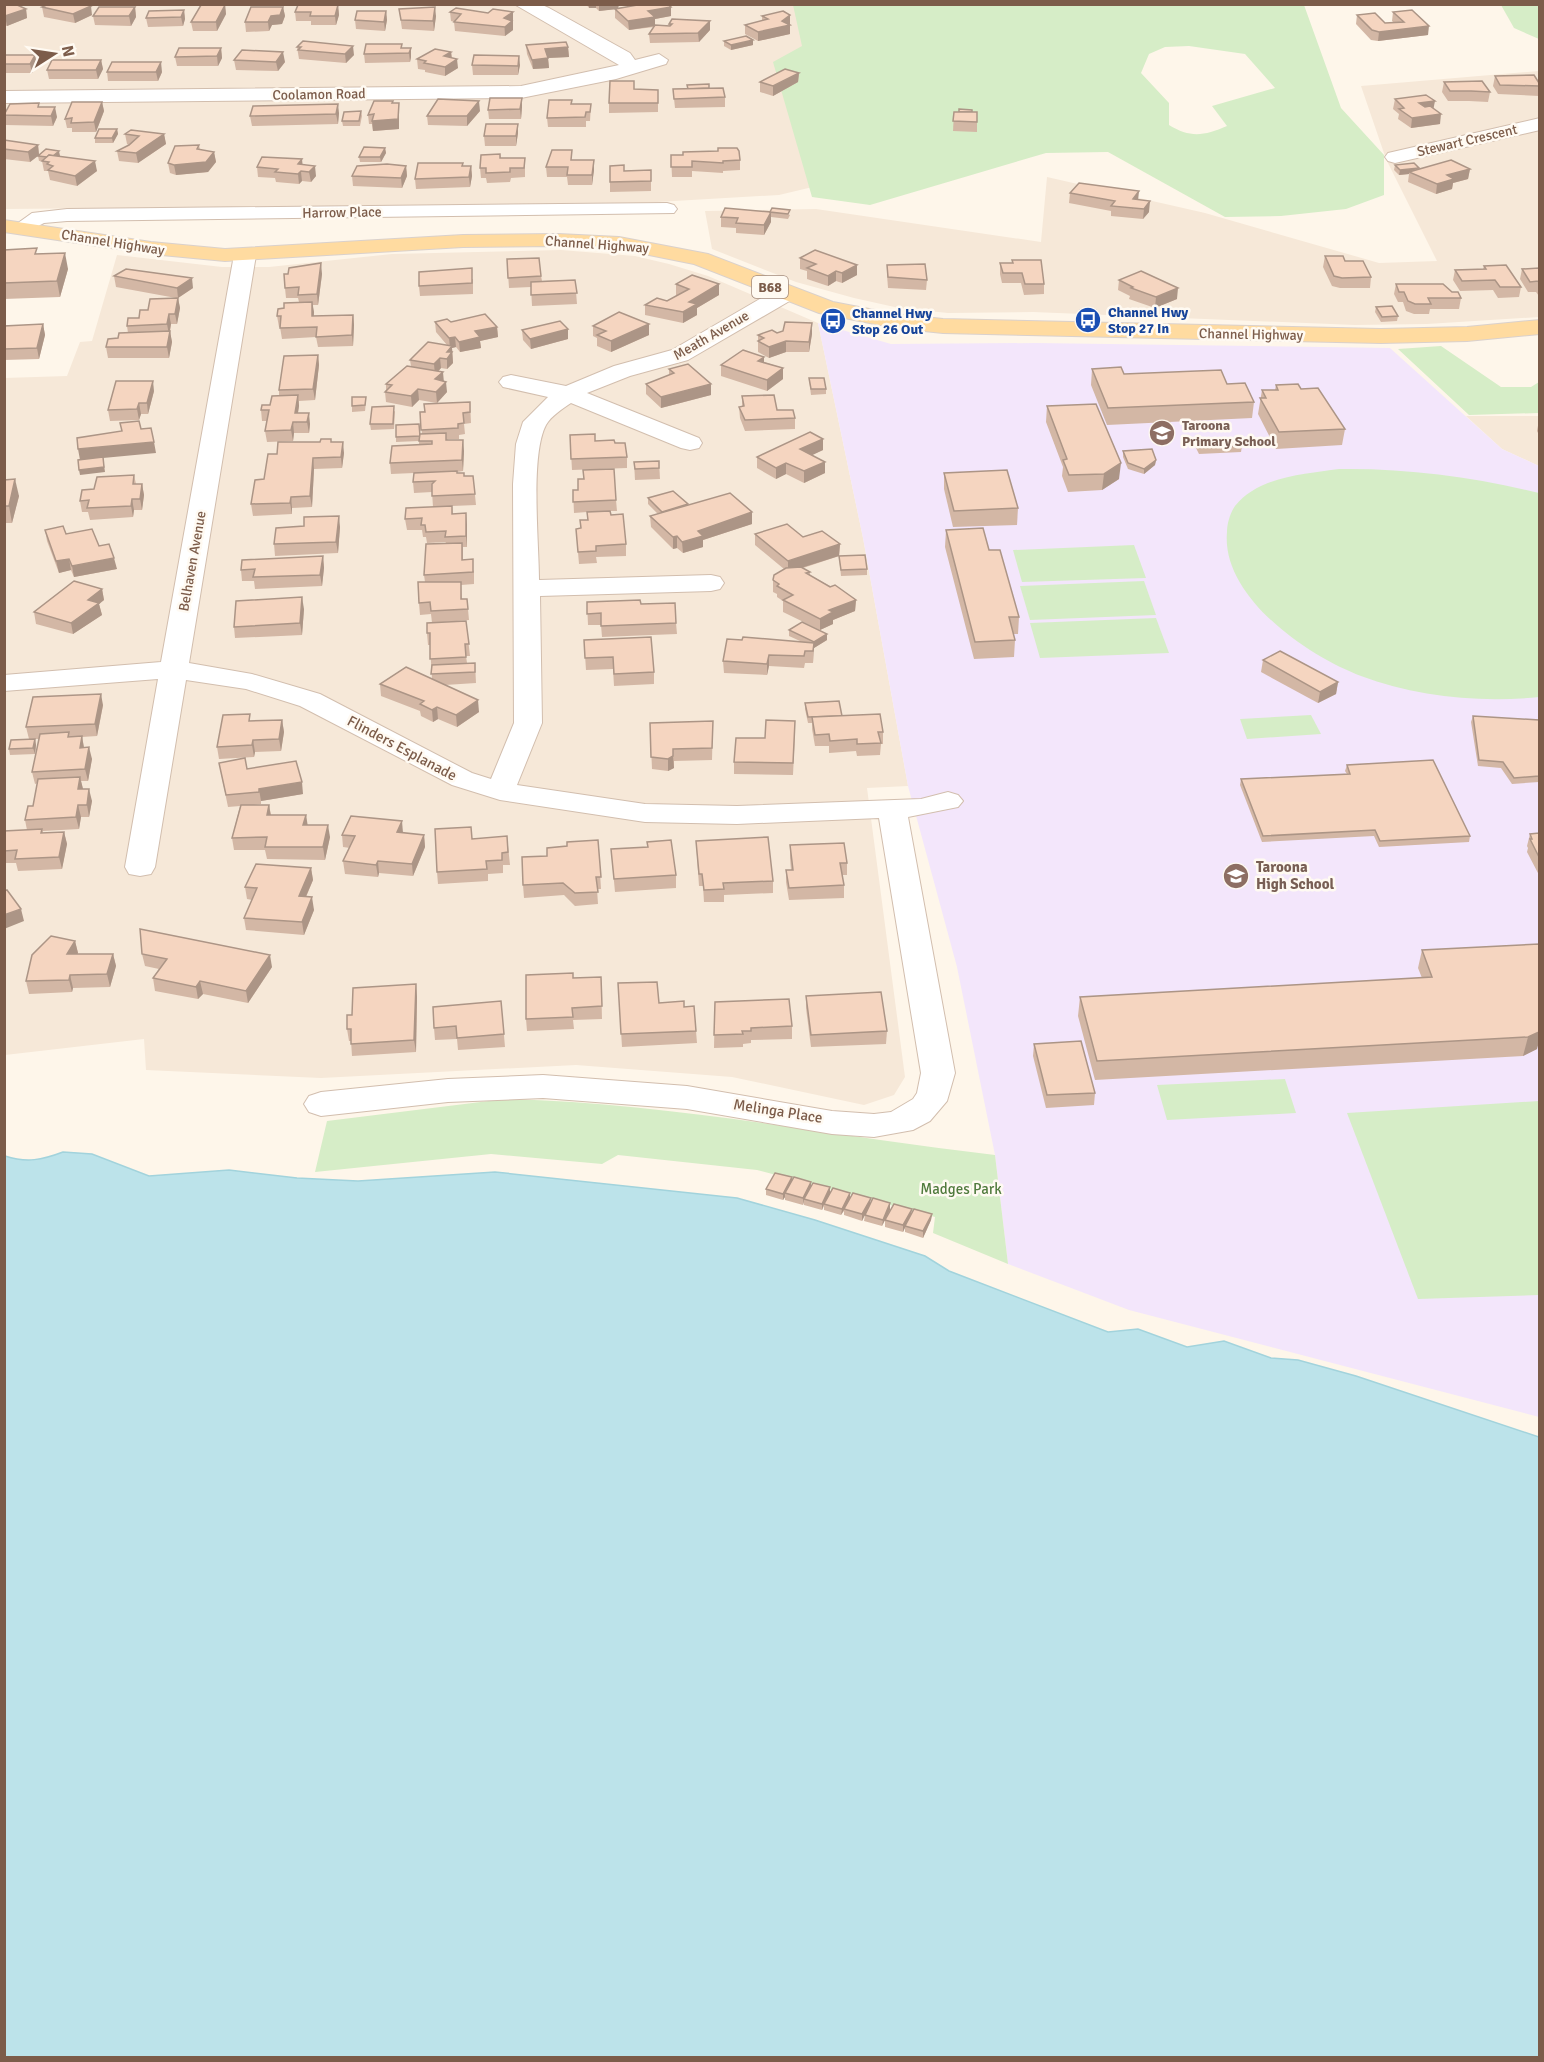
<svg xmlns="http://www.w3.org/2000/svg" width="1544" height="2062" font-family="Signika,sans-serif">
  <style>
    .residential { fill: #f6e8d8 }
    .education { fill: #f3e6fb }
    .green { fill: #d6edc7; fill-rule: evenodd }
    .water { fill: #bce3ea; stroke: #a2d3dc; stroke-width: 1.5 }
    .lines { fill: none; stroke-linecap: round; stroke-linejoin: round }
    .minor-casing { stroke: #d2beae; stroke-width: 2 }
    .major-casing { stroke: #dad1cc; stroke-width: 2 }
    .minor { fill: #fff; fill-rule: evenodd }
    .major { fill: #ffdba0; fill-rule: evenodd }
    .wall { fill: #d3b7a5 }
    .shaded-wall { fill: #ac9586 }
    .building { fill: #f5d5c0; stroke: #ac9586; stroke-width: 1.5 }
    .labels { text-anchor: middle; stroke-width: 5; stroke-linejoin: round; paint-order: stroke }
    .far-street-label { font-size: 14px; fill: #7c5c4a; stroke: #fffaf2 }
    .shield { fill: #fffaf2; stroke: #a38b7c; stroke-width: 1.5 }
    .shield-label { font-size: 14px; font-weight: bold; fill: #7c5c4a }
    .far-transit-label { font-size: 14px; font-weight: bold; fill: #164399; stroke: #fffaf2; text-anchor: start }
    .far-education-label { font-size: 14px; font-weight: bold; fill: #785e54; stroke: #fffaf2; text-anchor: start }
    .street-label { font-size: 15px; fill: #7c5c4a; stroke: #fffaf2 }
    .education-label { font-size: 15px; font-weight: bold; fill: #785e54; stroke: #fffaf2; text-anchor: start }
    .park-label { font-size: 15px; fill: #517b3e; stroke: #fffaf2 }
  </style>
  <rect width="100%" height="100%" fill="#fef6ea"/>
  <g class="residential">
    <polygon points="4,5 811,5 842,180 779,195 640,203 5,209"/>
    <polygon points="1539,71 1539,317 1427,324 1355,325 1033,312 948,313 899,308 854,298 796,282 712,249 705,211 816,209 1041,242 1047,177 1205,213 1379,263 1437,261 1386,159 1361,86"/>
    <polygon points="561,250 635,256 669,264 708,276 818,323 863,538 908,786 867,788 905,1077 894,1095 864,1105 732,1077 576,1065 321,1078 146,1070 144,1039 5,1055 4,378 67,376 80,342 92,341 117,255 222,267 269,267 392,254"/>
    <polygon points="1466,416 1539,416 1539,466 1502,449"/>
  </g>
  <polygon class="education" points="818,323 891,344 1035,343 1390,348 1502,449 1539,466 1539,1417 1129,1310 1008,1264 995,1155 957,967 908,786 863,538"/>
  <g class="green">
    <path d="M793 5H1304L1341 108 1384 155V195L1346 209 1281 216 1225 217 1108 152 1046 153 870 205 812 197 773 62 802 46ZM1189 46 1245 54 1275 88 1212 106 1227 126C1204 136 1190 138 1169 125V103L1141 73 1149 54 1165 47Z"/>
    <polygon points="1501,5 1539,5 1539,39 1514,28"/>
    <polygon points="1441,346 1501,387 1531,387 1539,382 1539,413 1469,415 1398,349"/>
    <path d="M1339 469C1407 468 1474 477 1539 493V697C1481 703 1416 697 1361 676 1307 656 1221 596 1227 532 1227 524 1230 513 1235 506 1259 476 1305 474 1339 469Z"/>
    <polygon points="1134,545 1146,578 1022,582 1013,550"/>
    <polygon points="1144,581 1156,615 1030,620 1020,586"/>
    <polygon points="1156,618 1169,653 1040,658 1030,623"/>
    <polygon points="1311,715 1321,734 1247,739 1240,719"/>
    <polygon points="1285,1079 1296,1113 1167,1120 1157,1085"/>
    <path d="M505 1099C669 1103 832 1136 995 1155L1008 1264 933 1233 935 1217 757 1170 618 1155 602 1164 491 1154 315 1172 327 1121Z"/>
    <polygon points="1539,1101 1539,1295 1418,1299 1347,1113"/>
  </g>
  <path class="water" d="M63 1152 92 1154 149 1176 229 1170 297 1178 358 1181 495 1172 737 1198 815 1220 925 1256 949 1271 1108 1332 1138 1329 1187 1347 1224 1341 1271 1358 1298 1360 1356 1376 1539 1437V2057H5V1156C27 1163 42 1160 63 1152Z"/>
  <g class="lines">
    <g class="minor-casing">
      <g id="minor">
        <polygon points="514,4 540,4 549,8 630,53 635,60 659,54 668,60 666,64 616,79 521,98 4,103 4,91 521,86 619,65"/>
        <polygon points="1540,118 1540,130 1395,163 1388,161 1385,157 1388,153"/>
        <polygon points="667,203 674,205 677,209 674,213 67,221 44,223 22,234 15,232 11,228 32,213 67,209"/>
        <path d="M245 249 253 250 256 255 189 663 252 674 320 694 472 773 491 779 514 723 513 484 516 444 523 422 548 397 503 387 499 382 503 377 511 375 566 386 614 366 672 350 777 289H793L796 294 793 299 688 360 630 376 587 393 699 438 702 443 699 448 690 450 681 448 571 403C562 409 551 416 546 425 530 455 539 543 539 580L711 575 720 577 724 583 720 589 711 591 540 596 542 723 517 785 645 804 737 806 921 799 948 792 958 795 963 801 958 807 908 817 955 1073 947 1101 930 1121 913 1130 874 1137 832 1134 687 1109 543 1098 448 1102 321 1116 309 1112 304 1104 309 1096 321 1092 448 1079 543 1075 687 1086 832 1111 874 1114 891 1112 913 1099 917 1093 921 1073 879 818 737 824 645 822 500 800 452 785 300 706 246 689 186 680 155 867 151 874 140 876 129 874 125 867 158 679 4 691V675L161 662 234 255 237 250Z"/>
      </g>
    </g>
    <g class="major-casing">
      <polygon id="major" points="4,220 151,242 225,249 463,235 558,234 619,237 708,254 833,302 895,314 943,319 1381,329 1467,327 1540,320 1540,334 1467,341 1381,343 943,333 895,328 819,313 694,264 619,249 558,246 463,247 225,261 151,254 4,232"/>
    </g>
    <use href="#minor" class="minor"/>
    <use href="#major" class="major"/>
  </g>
  <g class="wall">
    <polygon points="4,4 19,7 26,9 27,18 7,26 4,25"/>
    <polygon points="586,4 619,4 618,8 632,6 632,4 668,4 671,7 671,16 655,19 655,25 669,26 669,24 710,21 710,30 699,42 650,43 649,34 654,27 629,30 615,18 615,9 599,11 596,8 589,8"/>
    <polygon points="225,5 226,14 217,31 193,31 191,22"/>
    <polygon points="338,5 339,15 336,25 311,25 311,21 296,21 295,12"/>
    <polygon points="42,7 92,15 75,23 44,17"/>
    <polygon points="135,7 136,17 131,26 95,25 93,16"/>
    <polygon points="283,7 285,16 282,24 272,25 269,31 246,32 245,22"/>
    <polygon points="399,9 436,16 434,31 402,29"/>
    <polygon points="184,10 185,19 183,26 148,27 146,18"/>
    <polygon points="386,11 387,20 385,31 356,29 355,20"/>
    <polygon points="450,12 488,13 513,12 513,30 505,36 455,31 454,22 451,21"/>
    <polygon points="1393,12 1428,35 1378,41 1371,40 1356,24 1357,15 1385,23 1394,23 1392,21"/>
    <polygon points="762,16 790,24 790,34 758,41 745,34 745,25 762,21"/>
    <polygon points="724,41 753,45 731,50 724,46"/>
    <polygon points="526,45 568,47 569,57 548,58 549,68 533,69 527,54"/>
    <polygon points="297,47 354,55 346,63 299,59"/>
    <polygon points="221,48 222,58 218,66 177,66 175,57"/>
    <polygon points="402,48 411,48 411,57 410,62 365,63 364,54"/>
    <polygon points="451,52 452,58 458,68 445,76 425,72 425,70 418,69 417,59"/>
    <polygon points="4,55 37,64 32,73 4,73"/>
    <polygon points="101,60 103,69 98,79 49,79 47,70"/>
    <polygon points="234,60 285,62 278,71 236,70"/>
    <polygon points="472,65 520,65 518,75 473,75"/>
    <polygon points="107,72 162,72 158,81 108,81"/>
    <polygon points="799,73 798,82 773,96 760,92 760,82"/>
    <polygon points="1495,76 1539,83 1539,96 1498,94 1493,86"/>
    <polygon points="1444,82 1490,92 1488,102 1469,101 1448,101 1442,92"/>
    <polygon points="709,88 725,97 725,107 675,108 673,89"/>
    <polygon points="634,89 658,90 658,112 609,113 609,103"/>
    <polygon points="1395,99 1433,108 1440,124 1411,128 1398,119 1399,114 1393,109"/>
    <polygon points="102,102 104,111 96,132 72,132 72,128 67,128 65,119"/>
    <polygon points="393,103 399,103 399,129 373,131 372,124 369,124 368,115"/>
    <polygon points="572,104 591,104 590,121 586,121 586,127 548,127 547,118"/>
    <polygon points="40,107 57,117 53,126 6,125 4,115"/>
    <polygon points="522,107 521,119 489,119 488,110"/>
    <polygon points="361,111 362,116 360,126 343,126 342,121"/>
    <polygon points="480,111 467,126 428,125 427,116"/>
    <polygon points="954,112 977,112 977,132 953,131"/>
    <polygon points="339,113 338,124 252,126 250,116"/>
    <polygon points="518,124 518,133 516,146 485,146 484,136"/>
    <polygon points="117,129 118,134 113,143 95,143 95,138"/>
    <polygon points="125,134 164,134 166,144 138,163 119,161 117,151 129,145 127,144"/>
    <polygon points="4,140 38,145 39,154 60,156 97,171 77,186 50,180 48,171 44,171 42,161 39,161 38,156 30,162 4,159"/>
    <polygon points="199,145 200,150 214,152 216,162 208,172 176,175 170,173 168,163"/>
    <polygon points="385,148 386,153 381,162 360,162 359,157"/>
    <polygon points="500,154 501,158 525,158 525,177 511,178 510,182 487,183 486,178 481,178 480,168"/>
    <polygon points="671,155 740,160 740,170 723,171 723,173 692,171 692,177 672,177"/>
    <polygon points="573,160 594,170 592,185 568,185 567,177 547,177 546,167"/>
    <polygon points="463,163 463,166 471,166 472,176 470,187 416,189 415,179"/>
    <polygon points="303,165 316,176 311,182 302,181 299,184 276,182 275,178 258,177 257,167"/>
    <polygon points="1395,165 1419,168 1470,169 1468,179 1453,183 1452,189 1436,194 1408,182 1409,174 1399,175 1394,170"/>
    <polygon points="406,166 407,176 402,188 353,186 352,176"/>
    <polygon points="651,170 651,191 610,192 610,182 624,171"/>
    <polygon points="1070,193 1139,200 1149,212 1143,219 1111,216 1111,211 1069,203"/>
    <polygon points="772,208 790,215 788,219 771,217 771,222 764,235 736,233 736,228 721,227 721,217 770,212"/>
    <polygon points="4,250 38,254 68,269 60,297 4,299"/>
    <polygon points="1325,256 1345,261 1371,277 1370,288 1340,288 1332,286 1323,267"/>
    <polygon points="800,258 857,275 842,283 836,281 828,286 807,279 807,271 800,269"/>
    <polygon points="507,259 541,276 542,281 575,280 577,304 532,306 531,287 509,288"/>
    <polygon points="1012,260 1044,284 1044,294 1024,295 1021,283 1002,283 1000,274 1000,263 1012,263"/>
    <polygon points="887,265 927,280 926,290 888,288 887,275"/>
    <polygon points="1484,266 1521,287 1519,297 1498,298 1493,290 1460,291 1453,280 1455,270 1483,269"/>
    <polygon points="1539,268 1539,296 1536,292 1528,292 1520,279 1522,269"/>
    <polygon points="322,274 318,305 313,305 314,316 353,315 354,325 353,346 318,347 316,337 282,339 280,327 279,327 277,316 284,308 299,302 298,298 286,298 285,288"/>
    <polygon points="114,276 193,288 178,298 180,308 177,324 171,324 170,332 172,342 169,358 108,358 106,347 118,338 128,333 127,326 148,310 176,298 116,287"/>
    <polygon points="473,279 473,294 420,296 419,286"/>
    <polygon points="1119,280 1177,299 1155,308 1129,299 1130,296 1118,290"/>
    <polygon points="676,284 719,295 697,308 697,315 683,323 645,315 645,305 667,301 677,295 676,295"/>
    <polygon points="1396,284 1452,292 1461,298 1459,309 1430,309 1429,314 1414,314 1406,311 1403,302 1398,302 1394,294"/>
    <polygon points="1376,307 1398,316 1397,321 1381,322 1375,312"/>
    <polygon points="435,322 497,327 498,337 480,341 481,348 460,352 456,347 452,348 453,363 447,369 441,368 438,371 443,372 443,381 447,392 437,403 419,400 412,407 386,402 385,392 386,390 386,384 411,366 410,360 447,345 436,332"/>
    <polygon points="43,324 45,335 39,359 4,360 4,326"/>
    <polygon points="593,326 649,335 611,352 597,346 597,338 593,336"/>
    <polygon points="568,329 568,339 531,349 523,340 522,330"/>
    <polygon points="783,331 812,334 809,352 786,352 769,358 758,352 758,335 777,333"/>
    <polygon points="318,355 319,365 315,400 299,401 299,406 298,413 310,424 309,433 294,433 293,441 267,442 265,431 267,421 262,421 261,410 270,405 279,396 279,390"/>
    <polygon points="764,362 783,368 783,379 767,391 721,376 721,365"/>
    <polygon points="669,369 711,384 711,395 661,408 646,394 646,384 669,375"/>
    <polygon points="1092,369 1124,374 1227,384 1254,402 1252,418 1107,425 1091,385"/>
    <polygon points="809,378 826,389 826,394 811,395"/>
    <polygon points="1276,385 1301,389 1345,429 1342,445 1276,449 1258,414 1262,390 1275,390"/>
    <polygon points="154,391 148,414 141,414 139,420 110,421 108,410"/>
    <polygon points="742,396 795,418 795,429 745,431 740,418 739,407 742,407"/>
    <polygon points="366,402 365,411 352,412 352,406"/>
    <polygon points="470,402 471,423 464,424 465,434 459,435 459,439 447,439 464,451 463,471 457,472 457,473 464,476 473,476 476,505 452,506 453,514 467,525 467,547 463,547 463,560 474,571 474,584 461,585 462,599 467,599 469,620 432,623 431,614 420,615 419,603 425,582 424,575 446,542 427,543 426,537 423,537 422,530 407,530 405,519 433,507 432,492 414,493 413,482 414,473 391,474 390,463 419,445 419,441 396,442 396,437 422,434 420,412"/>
    <polygon points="1047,406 1119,479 1102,490 1068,492 1062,476 1063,467 1046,422"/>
    <polygon points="395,411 394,429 371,430 370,424"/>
    <polygon points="1539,420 1539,435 1537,431"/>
    <polygon points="570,435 595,441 615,443 627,457 627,468 572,470"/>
    <polygon points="823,439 823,450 811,455 825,462 825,473 804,483 786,474 776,479 757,468 757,457"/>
    <polygon points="1196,441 1242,446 1241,452 1199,454 1195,446"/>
    <polygon points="332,442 344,453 342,468 314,469 312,507 292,508 292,514 253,516 251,504 277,454"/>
    <polygon points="1123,451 1156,460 1155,465 1144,474 1128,469 1123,457"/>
    <polygon points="659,461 660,479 635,480 634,462"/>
    <polygon points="944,473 1018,508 1017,525 953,527 944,489"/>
    <polygon points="134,475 136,484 142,484 144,495 142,510 134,510 133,517 90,520 88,512 82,512 80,501 94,489"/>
    <polygon points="4,480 19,496 12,523 4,523"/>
    <polygon points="573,490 616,500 617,511 611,511 611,515 626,544 626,556 596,557 597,563 579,564 576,529 581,528 588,520 587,512 574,513"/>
    <polygon points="648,498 688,505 752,524 703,540 703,547 683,553 677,548 673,549 651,527 650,516 658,514 648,504"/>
    <polygon points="340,527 338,553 275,556 274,544"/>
    <polygon points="45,530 66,534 99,546 117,569 74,577 71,570 59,573 47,541"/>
    <polygon points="946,530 1019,617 1018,634 1013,634 1015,640 1014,657 974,659 945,547"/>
    <polygon points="755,534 803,537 840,544 839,556 803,568 810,572 810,575 856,600 855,611 833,620 833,624 820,630 783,612 783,601 777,597 777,594 773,592 773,580 784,569 755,545"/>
    <polygon points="323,556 324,568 322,586 255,589 254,581 242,581 241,570"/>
    <polygon points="839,556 867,569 867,575 841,576"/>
    <polygon points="102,589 104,600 99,604 102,615 73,634 36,624 34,612"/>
    <polygon points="587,602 641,604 676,623 677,634 602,637 601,625 588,625"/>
    <polygon points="304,609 302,635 235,638 234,627"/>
    <polygon points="466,621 470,656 466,656 467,663 475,663 476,683 445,685 479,712 457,727 438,719 433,722 421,716 420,711 381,696 380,684 432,679 430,645 428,645 427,633"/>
    <polygon points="789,630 827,634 827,640 814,648 813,663 805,663 804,668 769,666 767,675 724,673 723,661 800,641 789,636"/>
    <polygon points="584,640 654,672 654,684 614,686 613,669 586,670"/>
    <polygon points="1263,660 1338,682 1336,694 1318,703 1261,672"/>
    <polygon points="805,703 842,716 883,732 883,744 881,744 880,755 857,756 856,751 829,753 829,746 815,746 812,729 812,723 808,723 805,709"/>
    <polygon points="103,705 97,736 82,737 84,748 92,759 88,781 81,781 83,789 92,801 89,817 81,817 79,829 43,831 43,833 64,832 67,844 62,869 18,871 16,863 4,863 4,831 27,830 25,820 33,806 38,783 35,784 32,772 39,739 35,739 36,745 35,754 10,755 9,749 29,739 26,727"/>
    <polygon points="1473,716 1539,720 1539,782 1512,784 1501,768 1478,766 1471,722"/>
    <polygon points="282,720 284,732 281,751 255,752 254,757 219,759 217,747 251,721"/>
    <polygon points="713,721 712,760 674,761 674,768 668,771 652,769 650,723"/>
    <polygon points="795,733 793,775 734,774 734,762 765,738"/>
    <polygon points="219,763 247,769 303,794 261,801 261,804 254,805 269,805 271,815 306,815 307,825 330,837 325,860 267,859 265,850 234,850 232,838 240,806 228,807"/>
    <polygon points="1347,765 1470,836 1469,842 1379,847 1374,836 1262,842 1240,785 1241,779 1347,774 1345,771"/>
    <polygon points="403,833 424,835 425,847 413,876 379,873 378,877 345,874 343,861 350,848 343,847 342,835"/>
    <polygon points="1539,833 1539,875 1527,852 1528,848 1527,846 1530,834"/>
    <polygon points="507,836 510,865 503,865 503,873 488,874 488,881 438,884 437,872 472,839"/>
    <polygon points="598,840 601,889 597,889 598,904 575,906 564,895 524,898 523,885 547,856 567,846"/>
    <polygon points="696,841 773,881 773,893 724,895 724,902 704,902 703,886 699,886"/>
    <polygon points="647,842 676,875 676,888 615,892 611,849 648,847"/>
    <polygon points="790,845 847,863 847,875 842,875 844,885 844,898 789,900 786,882 786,870 791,870 790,858"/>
    <polygon points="311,868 313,880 306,897 314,910 304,935 246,930 244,918 252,900 247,899 245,887"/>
    <polygon points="75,941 78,953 77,954 113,954 116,966 110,987 73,988 72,992 29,994 26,981"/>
    <polygon points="1539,944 1537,1049 1523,1056 1095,1080 1078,1016 1080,997 1422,978 1418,968 1422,950"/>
    <polygon points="142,954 272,967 248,1003 203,994 198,999 155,991 153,978 159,969 145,966"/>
    <polygon points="601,977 602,1019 573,1020 574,1029 527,1031 526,1019 573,978"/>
    <polygon points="618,983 659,1003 696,1031 697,1043 622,1047"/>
    <polygon points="416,984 417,997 416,1052 352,1056 351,1041 349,1041 347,1029 352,1015"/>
    <polygon points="806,996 887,1031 886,1044 811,1047 806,1008"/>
    <polygon points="501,1001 505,1047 458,1050 457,1039 435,1040 434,1028"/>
    <polygon points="715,1002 792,1026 792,1039 751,1040 751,1043 743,1044 743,1047 714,1048"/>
    <polygon points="1034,1044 1095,1093 1094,1105 1046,1108 1033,1056"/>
    <polygon points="792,1177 792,1180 811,1185 830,1187 830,1192 850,1193 850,1197 870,1203 890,1203 890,1210 882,1226 864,1221 865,1215 866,1213 862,1221 844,1215 844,1211 841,1215 824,1210 824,1206 822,1210 804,1205 804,1202 803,1205 785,1200 785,1197 783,1200 766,1195 766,1189"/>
    <polygon points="932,1214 931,1220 923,1238 905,1232 905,1227 903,1232 885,1227 885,1220"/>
  </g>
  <g class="shaded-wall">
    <polygon points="15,4 19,4 20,10 26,9 27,18 7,26 5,16"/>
    <rect x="589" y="4" width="7" height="4"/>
    <polygon points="599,4 619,4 618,9 599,11"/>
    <polygon points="225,5 226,14 217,31 216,22"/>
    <polygon points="338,5 339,15 336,25 335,16"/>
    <polygon points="91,6 92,15 75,23 73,14"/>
    <polygon points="135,7 136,17 131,26 129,16"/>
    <polygon points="283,7 285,16 282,24 272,25 269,31 268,22 271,16"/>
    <polygon points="435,7 436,16 434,31 433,21"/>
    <polygon points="671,7 671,16 655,19 655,26 629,30 628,21 648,11"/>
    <polygon points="184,10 185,19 183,26 181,17"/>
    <polygon points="386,11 387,20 385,31 384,22"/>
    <polygon points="513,12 513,30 505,36 504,18"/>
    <polygon points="790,15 790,24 789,25 790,25 790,34 758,41 758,32 782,21"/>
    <polygon points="710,21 710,30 699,42 698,33"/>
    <polygon points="1429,26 1428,35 1378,41 1379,32"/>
    <polygon points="753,40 753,45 731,50 731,45"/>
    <polygon points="353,46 354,55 346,63 345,54"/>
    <polygon points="568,47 569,57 548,58 549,68 533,69 532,60 545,49"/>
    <polygon points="221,48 222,58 218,66 217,56"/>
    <polygon points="411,48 411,57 410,62 409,53"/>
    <polygon points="283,52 285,62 278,71 276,62"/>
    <polygon points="451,52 452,61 444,56"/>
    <polygon points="35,55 37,64 32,73 30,64"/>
    <polygon points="519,56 520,65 518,75 518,66"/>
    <polygon points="457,59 458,68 445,76 445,67"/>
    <polygon points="101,60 103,69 98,79 96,70"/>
    <polygon points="161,62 162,72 158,81 156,72"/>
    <polygon points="799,73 798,82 773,96 773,86"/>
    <polygon points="522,98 522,107 521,119 520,109"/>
    <polygon points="479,101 480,111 467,126 467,116"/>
    <polygon points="1435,101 1433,111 1418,113 1419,103"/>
    <polygon points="102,102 104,111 96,132 94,122"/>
    <polygon points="399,103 399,129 373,131 372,121"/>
    <polygon points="338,104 339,113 338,124 336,114"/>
    <polygon points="55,107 57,117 53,126 51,116"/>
    <polygon points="1441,114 1440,124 1411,128 1412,118"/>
    <polygon points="518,124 518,133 516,146 516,136"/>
    <polygon points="117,129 118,134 113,143 112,138"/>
    <polygon points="164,134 166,144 138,163 136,153"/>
    <polygon points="38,145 39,155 30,162 28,152"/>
    <polygon points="385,148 386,153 381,162 380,157"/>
    <polygon points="59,151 60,156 52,162 51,158"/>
    <polygon points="214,152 216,162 208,172 176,175 174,165"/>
    <polygon points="302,159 303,169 301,172 302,181 299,184 298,174 298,164"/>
    <polygon points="594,160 594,170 592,185 592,175"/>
    <polygon points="95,161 97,171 77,186 75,176"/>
    <polygon points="315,166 316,176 311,182 309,172"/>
    <polygon points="406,166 407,176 402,188 401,178"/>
    <polygon points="471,166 472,176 470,187 469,177"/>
    <polygon points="1419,168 1409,172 1409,174 1399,175 1400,170"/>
    <polygon points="1470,169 1468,179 1453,183 1452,189 1436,194 1437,184 1447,175"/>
    <polygon points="1139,191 1138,201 1132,209 1133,199"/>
    <polygon points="1150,201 1149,212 1143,219 1144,209"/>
    <polygon points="771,212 771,222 764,235 764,225"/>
    <polygon points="65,253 68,269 60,297 57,281"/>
    <polygon points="321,263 322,274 318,305 317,294"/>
    <polygon points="857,265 857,275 842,283 842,273"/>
    <polygon points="836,271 836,281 828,286 828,276"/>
    <polygon points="192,278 193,288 178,298 177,288"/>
    <polygon points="719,284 719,295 697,308 697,315 683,323 683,312 689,302"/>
    <polygon points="1178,288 1177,299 1155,308 1156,297"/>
    <polygon points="178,298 180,308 177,324 175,314"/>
    <polygon points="312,302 314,312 313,327 312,316"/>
    <polygon points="169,314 171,324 169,335 167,324"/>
    <polygon points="353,315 354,325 353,346 352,335"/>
    <polygon points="812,323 812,334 809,352 809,342"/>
    <polygon points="43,324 45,335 39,359 37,348"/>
    <polygon points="649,324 649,335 611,352 611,341"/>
    <polygon points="497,327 498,337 480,341 481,348 460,352 459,342 475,331"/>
    <polygon points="568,329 568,339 531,349 530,339"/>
    <polygon points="170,331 172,342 169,358 167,347"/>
    <polygon points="455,337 456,347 452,348 453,363 447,369 447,352 450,348 449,338"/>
    <polygon points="786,341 786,352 769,358 769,347"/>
    <polygon points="318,355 319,365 315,400 313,389"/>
    <polygon points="764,357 764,367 758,361"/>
    <polygon points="440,358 441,368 435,375 434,364"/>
    <polygon points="783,368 783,379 767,391 767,380"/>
    <polygon points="443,372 444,383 435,379"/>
    <polygon points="153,381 154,391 148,414 147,403"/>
    <polygon points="446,382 447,392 437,403 436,392"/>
    <polygon points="711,384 711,395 661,408 661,397"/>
    <polygon points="418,389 419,400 412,407 411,396"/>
    <polygon points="298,395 299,406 296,424 295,413"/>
    <polygon points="139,403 141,414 139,420 137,409"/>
    <polygon points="309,413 310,424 309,433 307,422"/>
    <polygon points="293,422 294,433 293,441 291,430"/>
    <polygon points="823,439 823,450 800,461 800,449"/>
    <polygon points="463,440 464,451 463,471 462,460"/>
    <polygon points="154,442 156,453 103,458 105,472 80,475 79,470 80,460 78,449"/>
    <polygon points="343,442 344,453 342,468 341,457"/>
    <polygon points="313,458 314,469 312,507 310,496"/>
    <polygon points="1156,460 1155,465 1144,474 1144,469"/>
    <polygon points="825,462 825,473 804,483 804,471"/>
    <polygon points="786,463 786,474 776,479 776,468"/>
    <polygon points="1121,463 1119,479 1102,490 1104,474"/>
    <polygon points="15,479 19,496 12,523 9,506"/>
    <polygon points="142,484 144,495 142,510 140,499"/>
    <polygon points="291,497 292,508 292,514 290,503"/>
    <polygon points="132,499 134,510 133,517 131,506"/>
    <polygon points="752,512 752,524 703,540 703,547 683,553 682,542 698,531"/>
    <polygon points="466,513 467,525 467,547 466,536"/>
    <polygon points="339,516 340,527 338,553 336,542"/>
    <polygon points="677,536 677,548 673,549 673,537"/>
    <polygon points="840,544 839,556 788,572 788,561"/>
    <polygon points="323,556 324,568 322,586 320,575"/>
    <polygon points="114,558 117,569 74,577 72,566"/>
    <polygon points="69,559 71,570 59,573 56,561"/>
    <polygon points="102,589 104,600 99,604 102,615 73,634 71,623 88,600"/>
    <polygon points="302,597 304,609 302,635 300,623"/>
    <polygon points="856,600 855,611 833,620 833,624 820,630 820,619 829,610"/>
    <polygon points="827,634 827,640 814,648 813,663 814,642"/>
    <polygon points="769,655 769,666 767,675 767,664"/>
    <polygon points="1338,682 1336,694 1318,703 1320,692"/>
    <polygon points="101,694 103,705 97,736 95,724"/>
    <polygon points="478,700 479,712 457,727 456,715"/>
    <polygon points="437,707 438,719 433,722 432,710"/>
    <polygon points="282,720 284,732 281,751 279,739"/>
    <polygon points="82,736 84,748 80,748"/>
    <polygon points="35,739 36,745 35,754 33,748"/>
    <polygon points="253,740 255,752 254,757 252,745"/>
    <polygon points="89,747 92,759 88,781 85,769"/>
    <polygon points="673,756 674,768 668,771 668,759"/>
    <polygon points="80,777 83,789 78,789"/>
    <polygon points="302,782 303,794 261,801 259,789"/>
    <polygon points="89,789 92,801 89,817 87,805"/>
    <polygon points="78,805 81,817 79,829 76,817"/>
    <polygon points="269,805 271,817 267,815"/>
    <polygon points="306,815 308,827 303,825"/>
    <polygon points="402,821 403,833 397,832"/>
    <polygon points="328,825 330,837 325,860 323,847"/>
    <polygon points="64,832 67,844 62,869 59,857"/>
    <polygon points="424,835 425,847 413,876 412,864"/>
    <polygon points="378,861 379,873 378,877 376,865"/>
    <polygon points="311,868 313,880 301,908 299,896"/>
    <polygon points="312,897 314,910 304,935 302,922"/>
    <polygon points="21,909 24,921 4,929 4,915"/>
    <polygon points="75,941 78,953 70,967 67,954"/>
    <polygon points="113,954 116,966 110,987 107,974"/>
    <polygon points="270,955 272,967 248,1003 246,991"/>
    <polygon points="70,975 73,988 72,992 69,980"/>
    <polygon points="200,981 203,994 198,999 196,987"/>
    <polygon points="416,984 417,997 416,1052 414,1040"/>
    <polygon points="1539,1032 1539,1042 1537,1049 1523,1056 1528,1037"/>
    <polygon points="792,1177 792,1184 785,1193 785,1197 783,1200 783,1194"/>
    <polygon points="811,1182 811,1189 804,1199 803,1205 803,1198"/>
    <polygon points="830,1187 830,1194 824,1204 822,1210 822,1204"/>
    <polygon points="850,1193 850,1199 841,1215 842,1209"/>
    <polygon points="871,1198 870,1204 862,1221 862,1214"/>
    <polygon points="890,1203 890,1210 882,1226 883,1220"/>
    <polygon points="912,1209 911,1215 903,1232 903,1225"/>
    <polygon points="932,1214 931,1220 923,1238 923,1231"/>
  </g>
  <g class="building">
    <polygon points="4,4 15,4 26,9 5,16 4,16"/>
    <polygon points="49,4 88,4 91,6 73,14 42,7"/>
    <polygon points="643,4 668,4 671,7 648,11 655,17 628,21 615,9"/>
    <polygon points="201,5 225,5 216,22 191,22"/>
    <polygon points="298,5 338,5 335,16 310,16 311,12 295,12"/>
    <polygon points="99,7 135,7 129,16 93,16"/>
    <polygon points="251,7 283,7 280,15 271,16 268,22 245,22"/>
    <polygon points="435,7 433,21 401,20 399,9"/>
    <polygon points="456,8 488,13 493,9 513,12 504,18 512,21 505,27 454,22 461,14 450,12"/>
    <polygon points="184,10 181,17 146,18 149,11"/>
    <polygon points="1412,10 1429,26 1379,32 1372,30 1357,15 1375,13 1385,23 1404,22 1393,12"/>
    <polygon points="357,11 386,11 384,22 355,20"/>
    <polygon points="783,11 790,15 782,21 790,25 758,32 745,25 768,19 762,16"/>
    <polygon points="672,19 710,21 698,33 649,34 655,25 670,26 672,24 669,24"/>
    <polygon points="746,36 753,40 731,45 724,41"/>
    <polygon points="303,41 353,46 345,54 298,50 301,47 297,47"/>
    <polygon points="566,42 568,47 545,49 548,58 532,60 526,45"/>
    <polygon points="366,44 402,44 401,48 411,48 409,53 364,54"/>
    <polygon points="179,48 221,48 217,56 175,57"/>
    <polygon points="435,49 451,52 444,56 457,59 445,67 424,63 426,61 417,59"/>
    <polygon points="242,50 283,52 276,62 234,60"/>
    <polygon points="4,55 35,55 30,64 4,64"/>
    <polygon points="474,55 519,56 518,66 472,65"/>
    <polygon points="52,60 101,60 96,70 47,70"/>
    <polygon points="112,62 161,62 156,72 107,72"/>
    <polygon points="785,69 799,73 773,86 760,82"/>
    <polygon points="1534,75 1539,83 1539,86 1500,85 1495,76"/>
    <polygon points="610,81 634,81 634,89 658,90 658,103 609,103"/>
    <polygon points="1482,81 1490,92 1471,91 1450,91 1444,82"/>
    <polygon points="709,84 709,88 688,89 687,85"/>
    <polygon points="723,88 725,97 674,99 673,89"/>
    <polygon points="1426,95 1435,101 1419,103 1425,107 1430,106 1441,114 1412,118 1399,109 1404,108 1395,99"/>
    <polygon points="490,98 522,98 520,109 488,110"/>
    <polygon points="438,99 479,101 467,116 427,116"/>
    <polygon points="549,100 572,100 571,104 591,104 590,112 586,112 585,117 547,118"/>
    <polygon points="374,101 393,101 392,103 399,103 398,119 372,121 374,114 368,115"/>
    <polygon points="72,102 102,102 94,122 71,123 72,118 65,119"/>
    <polygon points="39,103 38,107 55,107 51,116 4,115 10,104"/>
    <polygon points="338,104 336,114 250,116 253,106"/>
    <polygon points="959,109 972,110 972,112 959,112"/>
    <polygon points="361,111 359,121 342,121 344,112"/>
    <polygon points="954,112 977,112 977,122 953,121"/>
    <polygon points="486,124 518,124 516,136 484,136"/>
    <polygon points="99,129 117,129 112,138 95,138"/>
    <polygon points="131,130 164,134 136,153 117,151 129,145 139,136 125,134"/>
    <polygon points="4,140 38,145 28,152 4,149"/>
    <polygon points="199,145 197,149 214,152 206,162 174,165 168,163 175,146"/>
    <polygon points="364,147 385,148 380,157 359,157"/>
    <polygon points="718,148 737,148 739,151 740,160 723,161 723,163 692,161 692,167 671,167 671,155 683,155 683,152 718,151"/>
    <polygon points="46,149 59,151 53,156 49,155 47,157 38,156"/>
    <polygon points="552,150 572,150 571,160 594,160 592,175 567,175 568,167 546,167"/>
    <polygon points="500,154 500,158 525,158 524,168 510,168 510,172 486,173 486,168 480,168 481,155"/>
    <polygon points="49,155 95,161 75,176 48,170 53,166 47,164 49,162 42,161"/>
    <polygon points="262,157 302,159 298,164 315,166 309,172 301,171 298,174 275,172 278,169 257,167"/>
    <polygon points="1451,160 1470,169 1447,175 1454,179 1437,184 1409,172"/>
    <polygon points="418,163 463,163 462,166 471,166 469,177 415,179"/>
    <polygon points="1414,163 1419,168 1400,170 1395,165"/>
    <polygon points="387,164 406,166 401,178 352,176 357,166"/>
    <polygon points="624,165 624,171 651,170 651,181 610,182 610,166"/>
    <polygon points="1079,183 1139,191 1133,199 1150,201 1144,209 1111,206 1115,201 1070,193"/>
    <polygon points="725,208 771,212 764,225 736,223 738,218 721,217"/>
    <polygon points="772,208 790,210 788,214 770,212"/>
    <polygon points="37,248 35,254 65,253 57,281 4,283 4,250"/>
    <polygon points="815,250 857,265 842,273 836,271 828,276 807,268 816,264 800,258"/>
    <polygon points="1325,256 1343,256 1345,261 1363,261 1371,277 1342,278 1334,276"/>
    <polygon points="539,258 541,276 508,278 507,259"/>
    <polygon points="1012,260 1041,260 1044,284 1025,284 1022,273 1003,273 1000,263 1013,263"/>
    <polygon points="321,263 317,294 298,295 299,287 285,288 284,274 288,274 289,268"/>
    <polygon points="925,264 927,280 888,277 887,265"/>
    <polygon points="1506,265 1521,287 1500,287 1495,280 1462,281 1455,270 1486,269 1484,266"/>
    <polygon points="472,268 472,283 419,286 419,272"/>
    <polygon points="1539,268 1539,283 1538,281 1530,282 1522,269"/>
    <polygon points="126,269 192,278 177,288 114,276"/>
    <polygon points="1141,271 1178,288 1156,297 1131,288 1133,287 1119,280"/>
    <polygon points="692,275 719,284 689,302 697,304 683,312 645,305 657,298 667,301 689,289 676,284"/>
    <polygon points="575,280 577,293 531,295 531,282"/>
    <polygon points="1396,284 1443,284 1452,292 1458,292 1461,298 1428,298 1431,304 1415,304 1408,301 1404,292 1399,292"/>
    <polygon points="178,298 175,314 169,314 167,324 127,326 128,318 139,318 140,310 148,310 150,299"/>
    <polygon points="312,302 312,316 353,315 352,335 316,337 317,327 280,328 281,316 277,316 278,309 284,308 284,303"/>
    <polygon points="1392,306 1398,316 1382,317 1376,307"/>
    <polygon points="619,312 649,324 611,341 597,335 606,331 593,326"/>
    <polygon points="485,314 497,327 475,331 480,337 459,342 455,337 449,338 435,322 447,319 451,322"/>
    <polygon points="560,321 568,329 530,339 522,330"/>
    <polygon points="785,322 812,323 809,342 786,341 769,347 758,341 764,338 758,335 772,330 777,333 783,331"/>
    <polygon points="43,324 37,348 4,349 4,326"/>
    <polygon points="170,331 167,347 106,347 108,339 118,338 119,333"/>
    <polygon points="428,342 452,346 447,352 452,352 447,359 440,358 434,364 410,360"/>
    <polygon points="743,350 764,357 758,361 783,368 767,380 721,365"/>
    <polygon points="318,355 313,389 279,390 284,356"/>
    <polygon points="688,364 711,384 661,397 646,384 674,373 669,369"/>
    <polygon points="407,366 443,372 435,379 446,382 436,392 418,389 411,396 385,392 392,385 386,384"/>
    <polygon points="1121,367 1124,374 1221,370 1227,384 1245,383 1254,402 1108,408 1092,369"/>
    <polygon points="809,378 824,378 826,389 811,389"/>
    <polygon points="116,381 153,381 147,403 139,403 137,409 108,410"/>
    <polygon points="1298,384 1301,389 1318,388 1345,429 1279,432 1260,398 1266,398 1262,390 1278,390 1276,385"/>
    <polygon points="298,395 295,413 309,413 307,422 293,422 291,430 265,431 269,410 261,410 262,405 270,405 272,396"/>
    <polygon points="774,395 777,410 793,410 795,418 745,420 739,407 744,406 742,396"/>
    <polygon points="352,397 366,397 365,405 352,406"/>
    <polygon points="470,402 470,412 463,413 464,423 458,424 458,428 421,430 420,412 425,412 424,404"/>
    <polygon points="1096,404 1121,463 1104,474 1069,475 1063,460 1067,459 1047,406"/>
    <polygon points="394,406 393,424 370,424 372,407"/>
    <polygon points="139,421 141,429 151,428 154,442 78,449 77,438 122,431 120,423"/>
    <polygon points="419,424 420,436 396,437 396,425"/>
    <polygon points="810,432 823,439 800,449 825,462 804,471 786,463 776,468 757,457"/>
    <polygon points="446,433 446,440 463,440 462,460 390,463 392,446 432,444 432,441 419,441 420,434"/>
    <polygon points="595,434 595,441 614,440 615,443 625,443 627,457 571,459 570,435"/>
    <polygon points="321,439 331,439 331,442 343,442 341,457 313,458 310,496 291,497 290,503 251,504 255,480 264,479 268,454 277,454 278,442 320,442"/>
    <polygon points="1238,439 1242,446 1199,448 1196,441"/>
    <polygon points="1152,449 1156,460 1144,469 1128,463 1123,451"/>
    <polygon points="103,457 104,467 79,470 78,460"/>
    <polygon points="659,461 659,468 635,469 634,462"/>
    <polygon points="614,469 616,500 573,502 573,490 578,490 578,479 584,479 583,470"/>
    <polygon points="1007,470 1018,508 954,511 944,473"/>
    <polygon points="457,471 457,473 464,473 464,476 473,476 475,494 432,496 432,484 435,481 413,482 414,473"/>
    <polygon points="134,475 133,484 142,484 140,499 132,499 131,506 87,508 89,500 80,501 82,490 94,489 97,477"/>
    <polygon points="15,479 9,506 4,506 4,480"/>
    <polygon points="673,491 688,504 662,512 648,498"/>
    <polygon points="730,493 752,512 698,531 703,536 682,542 677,536 673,537 650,516"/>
    <polygon points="452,506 452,514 466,513 466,536 445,537 446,531 426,532 425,525 421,525 422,518 405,519 406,508"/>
    <polygon points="610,511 611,515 623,514 626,544 596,546 596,551 578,552 576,529 581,528 580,520 588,520 587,512"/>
    <polygon points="339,516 336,542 274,544 276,528 304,526 304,517"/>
    <polygon points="787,524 803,537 822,531 840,544 788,561 755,534"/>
    <polygon points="63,526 66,534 92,529 99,546 109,544 114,558 72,566 69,559 56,561 45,530"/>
    <polygon points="983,528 989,550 1000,550 1019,617 1009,617 1015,640 975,642 946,530"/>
    <polygon points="462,543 462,560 473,559 473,572 424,575 426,544"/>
    <polygon points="865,555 867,569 841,570 839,556"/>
    <polygon points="323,556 320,575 253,577 255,569 241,570 242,560"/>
    <polygon points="801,567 810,572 806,573 830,587 835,585 856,600 829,610 833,612 820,619 783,600 793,595 777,586 779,584 773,580 774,575 786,568"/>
    <polygon points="74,581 102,589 88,600 99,603 71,623 34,612"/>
    <polygon points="418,582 461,582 461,599 467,599 468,609 431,611 430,602 419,603"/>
    <polygon points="302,597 300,623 234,627 236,601"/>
    <polygon points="640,600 641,604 675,603 676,623 601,626 601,613 587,614 587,602"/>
    <polygon points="466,621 469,644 465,644 466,657 430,659 430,633 427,633 427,623"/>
    <polygon points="802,622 827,634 814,642 789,630"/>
    <polygon points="651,637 654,672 614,674 613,657 585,658 584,640"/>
    <polygon points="743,637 814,643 813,651 805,651 804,656 769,655 767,664 723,661 727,639 742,640"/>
    <polygon points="1280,651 1338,682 1320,692 1263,660"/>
    <polygon points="475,663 475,672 431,674 432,665"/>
    <polygon points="406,667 478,700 456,715 437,707 432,710 420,704 424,701 380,684"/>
    <polygon points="101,694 95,724 26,727 33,697"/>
    <polygon points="839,701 842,716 808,717 805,703"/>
    <polygon points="250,714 249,721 282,720 279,739 253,740 252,745 217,747 223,715"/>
    <polygon points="880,714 883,732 878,732 881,743 857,744 857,739 830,741 829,734 815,735 812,717"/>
    <polygon points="1473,716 1539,720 1539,776 1514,778 1503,762 1479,760"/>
    <polygon points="766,720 795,721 793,763 734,762 736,738 765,738"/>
    <polygon points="713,721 712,748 673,749 673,756 668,759 651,757 650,723"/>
    <polygon points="69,732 68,737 82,736 80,748 89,747 85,769 32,772 40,734"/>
    <polygon points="35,739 33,748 9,749 11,740"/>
    <polygon points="245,758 247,769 296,761 302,782 259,789 259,792 226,795 219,763"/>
    <polygon points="1433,760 1470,836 1380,841 1375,830 1263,836 1241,779 1350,774 1347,765"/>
    <polygon points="80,777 78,789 89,789 87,805 78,805 76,817 25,820 28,806 33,806 38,779"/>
    <polygon points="241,805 269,805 267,815 306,815 303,825 328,825 323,847 265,847 267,837 232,838"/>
    <polygon points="351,816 402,821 397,832 424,835 412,864 378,861 376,865 343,861 355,836 342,835"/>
    <polygon points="471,827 472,839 507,836 508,852 502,853 502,860 486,861 487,869 437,872 435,829"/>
    <polygon points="42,829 41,833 64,832 59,857 15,859 17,850 4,851 4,831"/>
    <polygon points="1539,833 1539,857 1530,839 1532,839 1530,834"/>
    <polygon points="768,837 773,881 723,883 724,889 704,890 702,874 699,874 696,841"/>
    <polygon points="598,840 601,877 596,877 598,892 575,893 563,883 523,885 522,857 547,856 547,848 567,846 567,842"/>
    <polygon points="671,840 676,875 614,879 611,849 648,847 647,842"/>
    <polygon points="844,843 847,863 840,863 844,885 789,888 786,870 793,870 790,845"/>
    <polygon points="256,864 311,868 299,896 312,897 302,922 244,918 257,888 245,887"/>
    <polygon points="7,890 21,909 4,915 4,891"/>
    <polygon points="140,929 270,955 246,991 200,981 196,987 153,978 167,959 142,954"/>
    <polygon points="51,936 75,941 67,954 113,954 107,974 70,975 69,980 26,981 32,955"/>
    <polygon points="1539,944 1539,1032 1528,1037 1097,1061 1080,997 1432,977 1422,950"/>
    <polygon points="573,973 573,978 601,977 602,1006 572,1008 573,1017 526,1019 526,975"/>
    <polygon points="657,982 659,1003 684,1001 684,1007 694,1006 696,1031 621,1034 618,983"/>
    <polygon points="416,984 414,1040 351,1044 351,1029 347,1029 347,1015 352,1015 353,988"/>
    <polygon points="881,992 887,1031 811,1035 806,996"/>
    <polygon points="789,999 792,1026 751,1028 751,1031 742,1031 743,1034 714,1035 715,1002"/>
    <polygon points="501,1001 504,1034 457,1038 456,1026 434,1028 433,1007"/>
    <polygon points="1081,1041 1095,1093 1047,1095 1034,1044"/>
    <polygon points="775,1173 792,1177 783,1194 766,1189"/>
    <polygon points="794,1177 811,1182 803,1198 785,1193"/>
    <polygon points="813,1183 830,1187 822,1204 804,1199"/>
    <polygon points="833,1188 850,1193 842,1209 824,1204"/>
    <polygon points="853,1193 871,1198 862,1214 844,1209"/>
    <polygon points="873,1198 890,1203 883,1220 865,1215"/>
    <polygon points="894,1204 912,1209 903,1225 885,1220"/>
    <polygon points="914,1209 932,1214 923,1231 905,1226"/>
  </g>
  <defs>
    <g id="bus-disc" transform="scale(1.35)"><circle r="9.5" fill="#1a4fb4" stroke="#fffaf2"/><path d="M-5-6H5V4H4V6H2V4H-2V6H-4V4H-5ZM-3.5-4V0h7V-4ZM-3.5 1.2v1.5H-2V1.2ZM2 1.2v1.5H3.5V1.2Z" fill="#fff"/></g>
    <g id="school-disc" transform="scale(1.35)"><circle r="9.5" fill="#8d6e63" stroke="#fffaf2"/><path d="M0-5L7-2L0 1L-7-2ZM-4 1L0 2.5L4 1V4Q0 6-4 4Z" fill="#fff"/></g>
  </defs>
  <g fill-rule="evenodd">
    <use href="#bus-disc" x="1088" y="320"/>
    <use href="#bus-disc" x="833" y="321"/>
    <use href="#school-disc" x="1162" y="433"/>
    <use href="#school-disc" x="1236" y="876"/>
  </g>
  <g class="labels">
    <g class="far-street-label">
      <text transform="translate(319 94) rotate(-1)" y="5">Coolamon Road</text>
      <text transform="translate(1467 140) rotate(-13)" y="5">Stewart Crescent</text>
      <text transform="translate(342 212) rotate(-1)" y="5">Harrow Place</text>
      <text transform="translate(113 242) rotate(9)" y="5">Channel Highway</text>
      <text transform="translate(597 244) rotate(4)" y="5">Channel Highway</text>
      <text transform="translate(1251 334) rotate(1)" y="5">Channel Highway</text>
      <text transform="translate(711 335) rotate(-30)" y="5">Meath Avenue</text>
      <text transform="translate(192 561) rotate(-80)" y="5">Belhaven Avenue</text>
    </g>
    <rect class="shield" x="752" y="276" width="36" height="22" rx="4.5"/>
    <g class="shield-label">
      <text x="770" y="292">B68</text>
    </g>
    <g class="far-transit-label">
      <text x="1108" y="317">Channel Hwy<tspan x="1108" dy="16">Stop 27 In</tspan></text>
      <text x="852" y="318">Channel Hwy<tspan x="852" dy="16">Stop 26 Out</tspan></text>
    </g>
    <g class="far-education-label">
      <text x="1182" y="430">Taroona<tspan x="1182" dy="16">Primary School</tspan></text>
    </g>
    <g class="street-label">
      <text transform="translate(402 748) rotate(28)" y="5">Flinders Esplanade</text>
      <text transform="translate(778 1111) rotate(9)" y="5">Melinga Place</text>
    </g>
    <g class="education-label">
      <text x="1256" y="872">Taroona<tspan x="1256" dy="17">High School</tspan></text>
    </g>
    <g class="park-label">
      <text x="961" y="1194">Madges Park</text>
    </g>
  </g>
  <rect width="1544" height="2062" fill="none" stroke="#7c5c4a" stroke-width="12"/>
  <g transform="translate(54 54) rotate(78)" stroke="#fffaf2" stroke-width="4.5" paint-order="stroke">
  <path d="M0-4.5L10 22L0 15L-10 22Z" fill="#7c5c4a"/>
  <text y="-9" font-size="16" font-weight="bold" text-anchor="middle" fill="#7c5c4a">N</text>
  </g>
</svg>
